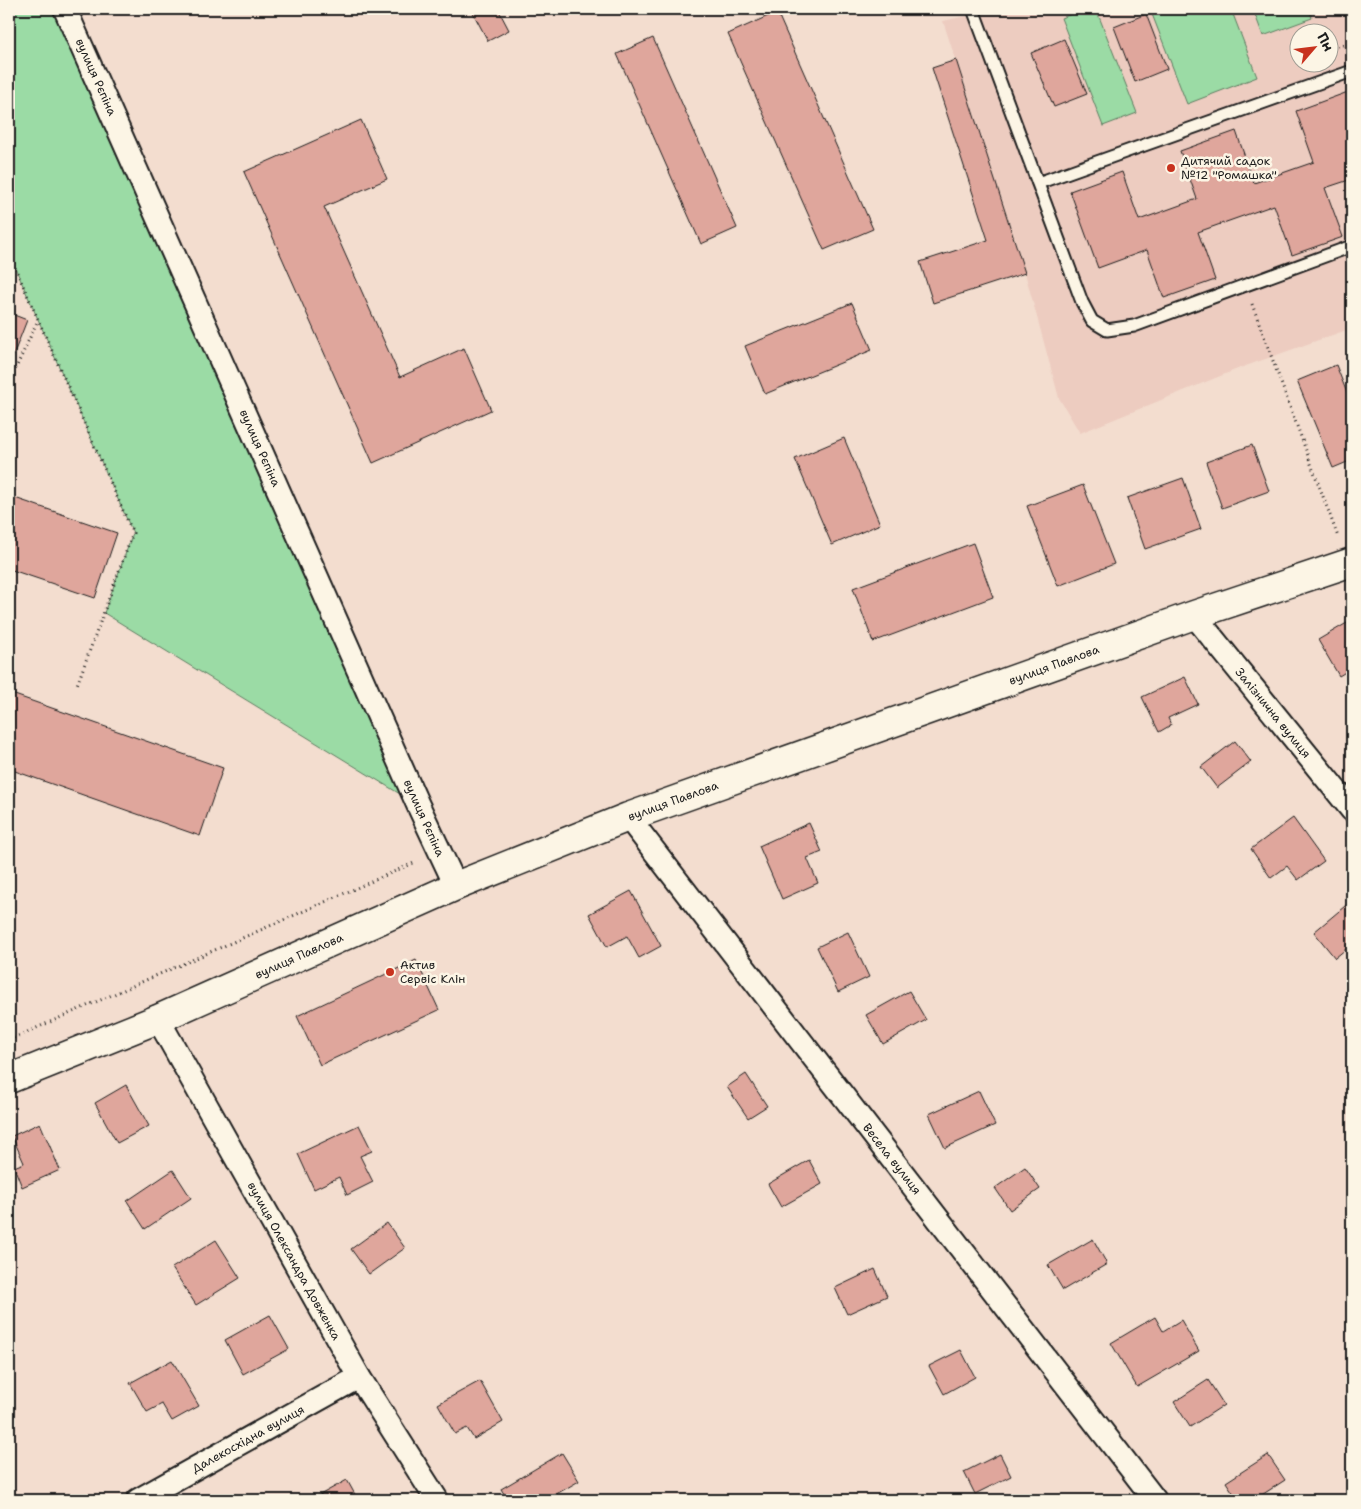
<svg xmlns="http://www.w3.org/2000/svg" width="1361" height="1509" font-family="'Shantell Sans',sans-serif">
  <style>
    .built { fill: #edccc0; fill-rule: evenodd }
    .green { fill: #9bdba5; stroke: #5c7c60 }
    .building { fill: #dfa69c; stroke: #1c1c1c }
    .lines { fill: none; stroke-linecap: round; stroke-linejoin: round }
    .lane-casing { stroke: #1c1c1c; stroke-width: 15 }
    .street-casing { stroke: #1c1c1c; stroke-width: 26 }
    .secondary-casing { stroke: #1c1c1c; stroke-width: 31 }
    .path { stroke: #1c1c1c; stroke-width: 3; stroke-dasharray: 1 4; stroke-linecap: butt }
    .lane { stroke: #fcf5e5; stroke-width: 11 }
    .street { stroke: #fcf5e5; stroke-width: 22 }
    .secondary { stroke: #fcf5e5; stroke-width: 28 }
    .poi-dot { fill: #c8321e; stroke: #fcf5e5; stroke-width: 2 }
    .labels { text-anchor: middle; stroke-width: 5; stroke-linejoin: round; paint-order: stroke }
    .street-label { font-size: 12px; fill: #1c1c1c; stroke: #fcf5e5 }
    .poi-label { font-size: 12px; fill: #1c1c1c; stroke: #fcf5e5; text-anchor: start }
  </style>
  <rect width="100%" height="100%" fill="#f3ddcf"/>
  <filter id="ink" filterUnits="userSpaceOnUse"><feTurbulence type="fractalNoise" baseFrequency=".02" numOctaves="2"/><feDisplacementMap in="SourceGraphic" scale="10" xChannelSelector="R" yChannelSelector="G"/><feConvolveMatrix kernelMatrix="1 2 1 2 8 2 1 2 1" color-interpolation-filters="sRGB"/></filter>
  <g filter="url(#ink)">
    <path class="built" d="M998 9H1352V328L1240 368 1080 433 1059 398 1025 273 943 21ZM1298 32H1328V62H1298Z"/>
    <g class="green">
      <polygon points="9,9 65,9 418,805 104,613 133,533 9,254"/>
      <polygon points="1085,9 1096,9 1137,113 1103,126 1061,18"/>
      <polygon points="1150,9 1231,9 1257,77 1187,104"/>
      <polygon points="1253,9 1309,9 1312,18 1263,36"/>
    </g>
    <g class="building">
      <polygon points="476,9 498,9 509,30 488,41 472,11"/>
      <polygon points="777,12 873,229 824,250 728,34"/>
      <polygon points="1146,14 1167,69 1135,82 1114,27"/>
      <polygon points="653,38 737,228 701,244 617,54"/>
      <polygon points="1064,39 1087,94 1054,107 1031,53"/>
      <polygon points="956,60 1025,273 933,303 920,262 988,240 932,68"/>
      <polygon points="1348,92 1352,105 1352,179 1325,188 1343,237 1292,255 1274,205 1198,232 1215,280 1164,298 1147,250 1098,268 1070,191 1122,172 1139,220 1197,199 1180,151 1236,131 1254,183 1314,162 1296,111"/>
      <polygon points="361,120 387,179 324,207 400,377 464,348 491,410 373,463 244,172"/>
      <polygon points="852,303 872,350 765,394 745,346"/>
      <polygon points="9,313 27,320 9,366"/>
      <polygon points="1336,365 1349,398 1352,397 1352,460 1333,468 1297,381"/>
      <polygon points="844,438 880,524 832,545 795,459"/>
      <polygon points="1252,445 1269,491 1222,508 1206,462"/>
      <polygon points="1183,478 1201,529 1145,549 1127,498"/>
      <polygon points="1083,485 1114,564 1058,586 1027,506"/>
      <polygon points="9,496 117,533 95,598 9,569"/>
      <polygon points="973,543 993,597 873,642 853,588"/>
      <polygon points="1352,620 1352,668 1339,676 1318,640"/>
      <polygon points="1185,677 1198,704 1168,718 1171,725 1159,732 1142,697"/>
      <polygon points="9,693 223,768 200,836 9,769"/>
      <polygon points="1235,741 1251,762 1217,788 1201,767"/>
      <polygon points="1293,818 1324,861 1298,880 1287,866 1271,878 1251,849"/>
      <polygon points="809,823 822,852 807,858 818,883 782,899 759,846"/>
      <polygon points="631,891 661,946 639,958 627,936 607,947 589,914"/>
      <polygon points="1351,901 1352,944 1335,958 1314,932"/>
      <polygon points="848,932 869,977 838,992 817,947"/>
      <polygon points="416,960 439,1010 320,1065 297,1016"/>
      <polygon points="909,991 926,1020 883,1044 866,1015"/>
      <polygon points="746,1074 767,1106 748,1118 727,1087"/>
      <polygon points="126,1085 149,1126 117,1143 95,1103"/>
      <polygon points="979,1091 995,1125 945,1148 929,1114"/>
      <polygon points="40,1123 60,1170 22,1187 14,1167 24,1163 12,1136"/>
      <polygon points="359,1125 372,1151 360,1156 373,1182 347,1195 339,1177 314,1189 298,1154"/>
      <polygon points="809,1160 822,1184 781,1207 768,1184"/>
      <polygon points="1025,1167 1040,1189 1010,1210 995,1188"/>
      <polygon points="173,1170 191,1198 145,1229 127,1201"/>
      <polygon points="387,1223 405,1248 369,1274 351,1249"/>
      <polygon points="1093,1239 1107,1264 1063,1290 1048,1265"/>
      <polygon points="216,1240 240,1278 196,1305 172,1268"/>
      <polygon points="875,1269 887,1296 847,1314 835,1288"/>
      <polygon points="270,1315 289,1349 243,1374 225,1340"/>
      <polygon points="1155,1317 1163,1331 1181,1320 1199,1351 1137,1387 1111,1343"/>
      <polygon points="961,1350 975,1377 944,1394 929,1366"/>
      <polygon points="172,1360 199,1406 172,1421 162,1404 147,1412 130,1383"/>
      <polygon points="1208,1380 1224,1405 1190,1427 1174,1402"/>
      <polygon points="480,1381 503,1422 474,1439 467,1428 455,1434 438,1404"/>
      <polygon points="562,1453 579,1481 546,1500 508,1500 501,1489"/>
      <polygon points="1000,1454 1011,1476 975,1494 964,1472"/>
      <polygon points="1268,1455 1285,1480 1254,1500 1238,1500 1226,1482"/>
      <polygon points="347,1480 358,1500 320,1500 318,1496"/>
    </g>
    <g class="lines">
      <g class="lane-casing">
        <g id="lane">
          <polyline points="973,9 1082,302 1092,321 1107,330 1134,326 1352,246"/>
          <polyline points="1038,183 1352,71"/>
        </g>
      </g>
      <g class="street-casing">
        <g id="street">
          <polyline points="65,9 418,805 456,886"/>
          <polyline points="1194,615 1352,810"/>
          <polyline points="628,817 1155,1500"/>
          <polyline points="158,1019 359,1377 437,1500"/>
          <polyline points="138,1500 359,1377"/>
        </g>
      </g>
      <g class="secondary-casing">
        <polyline id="secondary" points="9,1079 158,1019 456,886 628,817 1194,615 1352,562"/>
      </g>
      <g class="path">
        <polyline points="1328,50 1352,42"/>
        <polyline points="9,254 133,533 77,685"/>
        <polyline points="1252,304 1338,537"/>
        <polyline points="9,383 38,320"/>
        <polyline points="9,1040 416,862"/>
      </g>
      <use href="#lane" class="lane"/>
      <use href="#street" class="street"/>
      <use href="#secondary" class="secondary"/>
    </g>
  </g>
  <g class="poi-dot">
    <circle cx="1171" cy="168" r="5"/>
    <circle cx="390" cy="972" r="5"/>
  </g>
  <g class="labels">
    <g class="street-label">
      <text transform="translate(96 77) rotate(66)" y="4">вулиця Рєпіна</text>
      <text transform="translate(260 448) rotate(66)" y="4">вулиця Рєпіна</text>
      <text transform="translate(1054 665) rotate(-20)" y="4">вулиця Павлова</text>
      <text transform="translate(1273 713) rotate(51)" y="4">Залізнична вулиця</text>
      <text transform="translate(673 801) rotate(-20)" y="4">вулиця Павлова</text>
      <text transform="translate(424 818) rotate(66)" y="4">вулиця Рєпіна</text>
      <text transform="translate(299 956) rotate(-24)" y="4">вулиця Павлова</text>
      <text transform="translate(892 1159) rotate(52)" y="4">Весела вулиця</text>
      <text transform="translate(294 1261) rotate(61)" y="4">вулиця Олександра Довженка</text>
      <text transform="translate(248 1439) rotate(-29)" y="4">Далекосхідна вулиця</text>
    </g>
    <g class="poi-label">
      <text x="1181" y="165">Дитячий садок<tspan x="1181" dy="14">№12 "Ромашка"</tspan></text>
      <text x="400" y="969">Актив<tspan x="400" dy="14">Сервiс Клiн</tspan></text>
    </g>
  </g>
  <rect width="1361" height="1509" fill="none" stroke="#fcf5e5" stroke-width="30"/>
  <rect x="15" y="15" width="1331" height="1479" fill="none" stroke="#1c1c1c" stroke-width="2" filter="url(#ink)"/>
  <g transform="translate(1314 48) rotate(62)"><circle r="24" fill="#fcf5e5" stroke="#a29e95"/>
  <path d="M0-4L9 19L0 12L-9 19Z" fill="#c8321e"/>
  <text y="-8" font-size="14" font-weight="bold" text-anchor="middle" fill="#1c1c1c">Пн</text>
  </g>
</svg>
